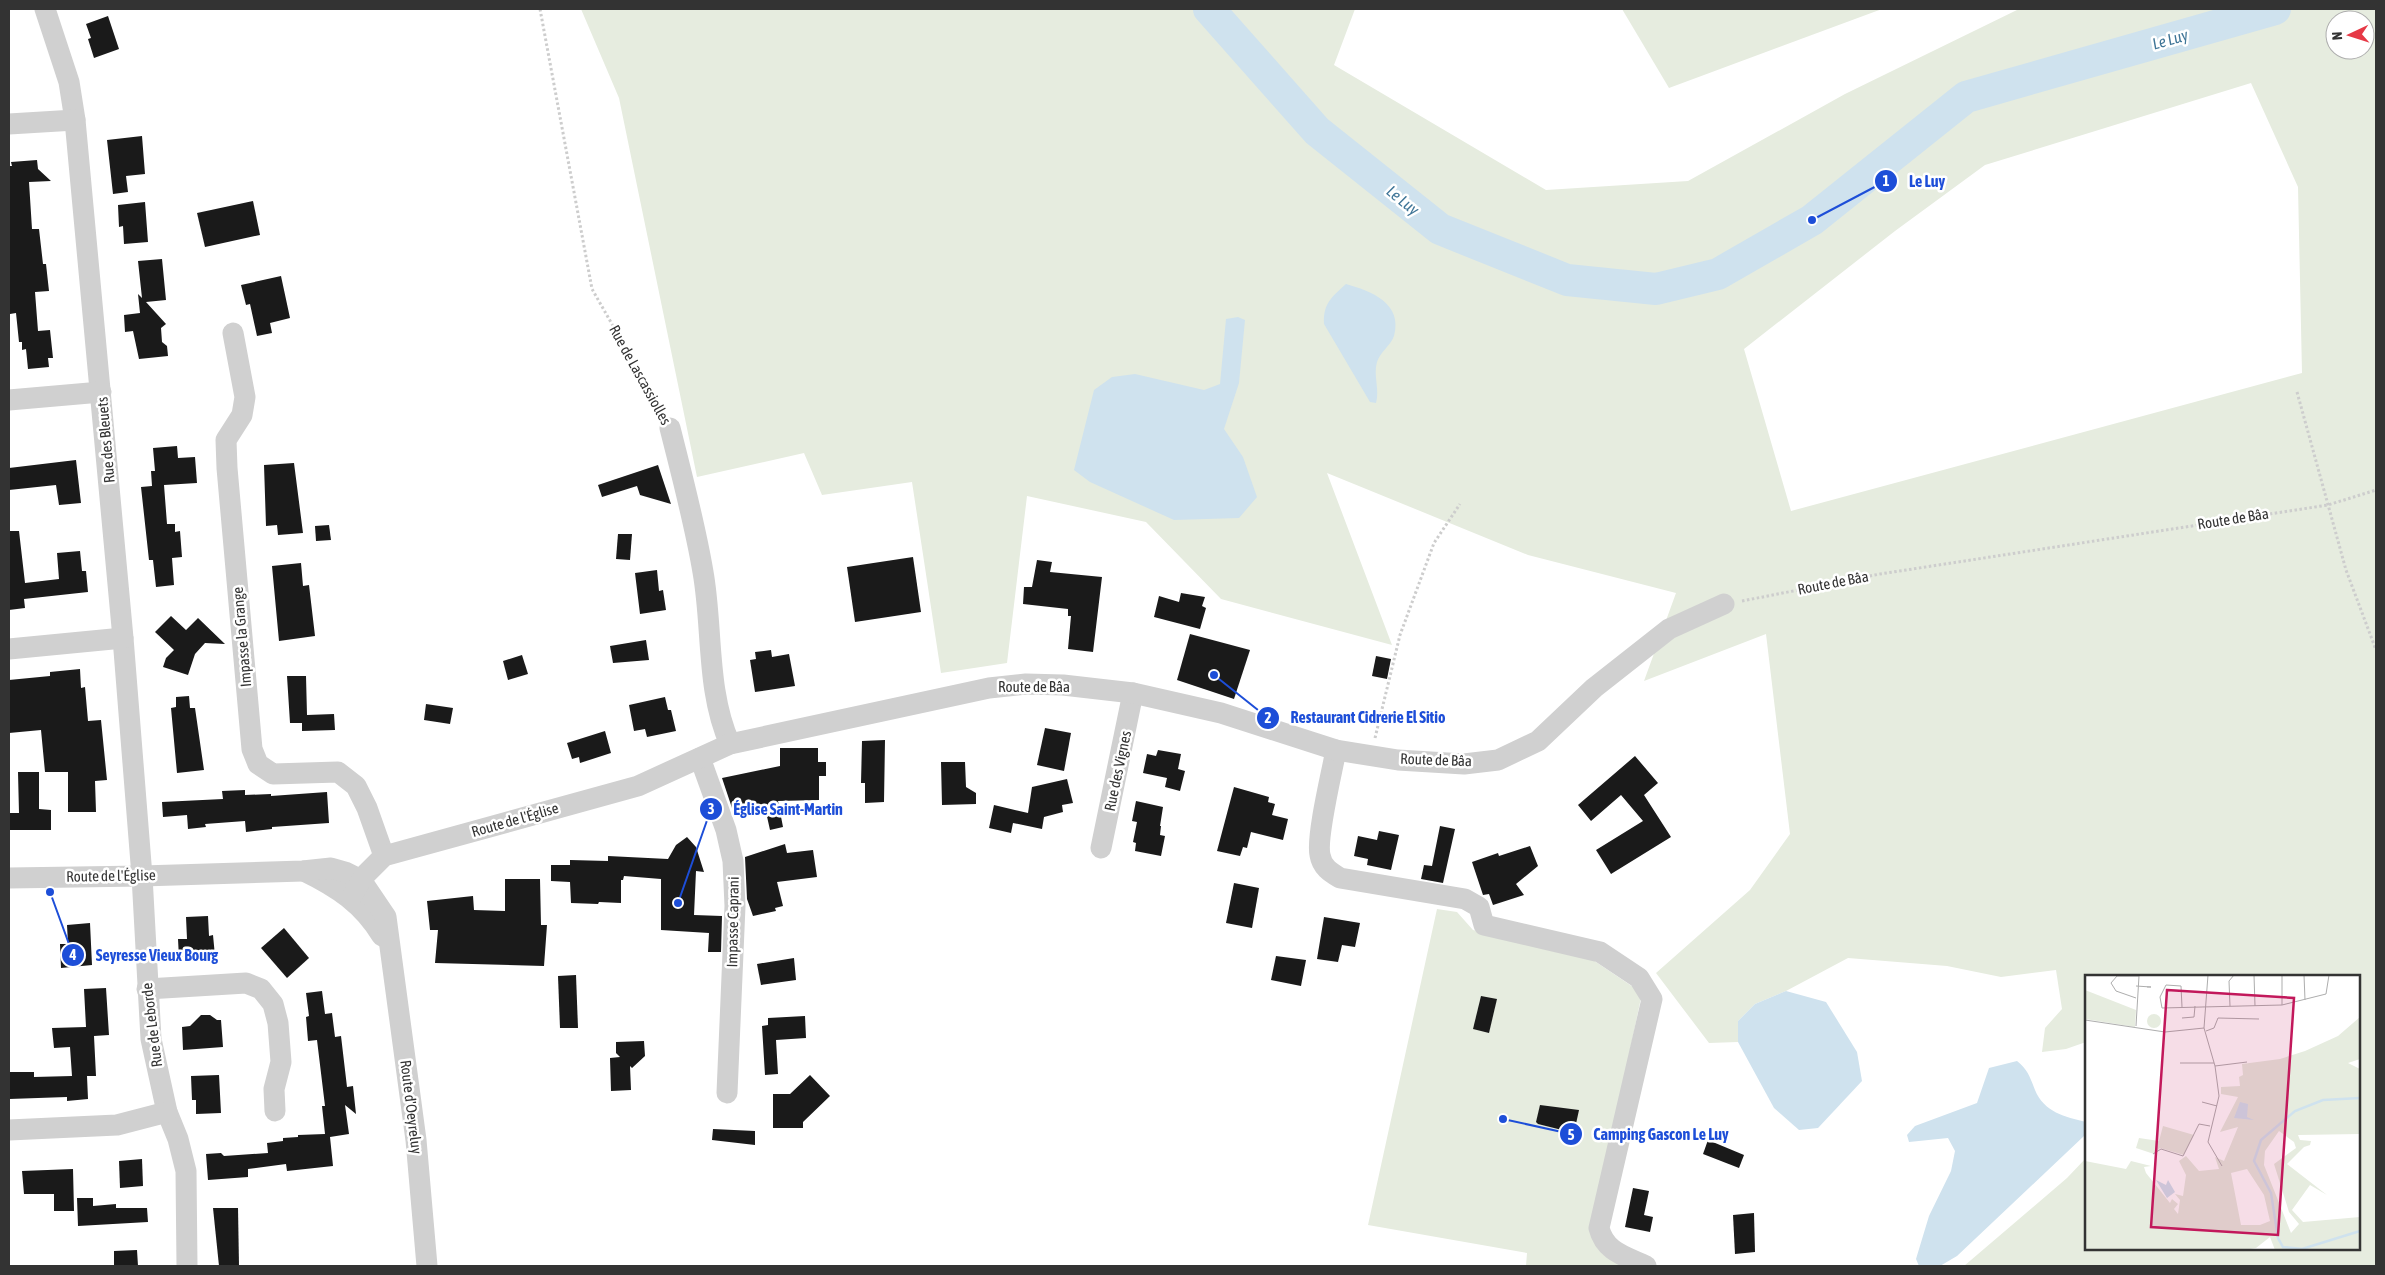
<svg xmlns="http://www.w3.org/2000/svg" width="2385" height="1275" font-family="'Asap Condensed',sans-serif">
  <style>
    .green { fill: #e6ecdf; fill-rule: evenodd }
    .water { fill: #cfe2ee }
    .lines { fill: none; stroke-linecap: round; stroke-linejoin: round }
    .river { stroke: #cfe2ee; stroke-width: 32 }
    .building { fill: #1a1a1a }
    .path { stroke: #cdcdcd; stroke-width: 3; stroke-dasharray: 2.5 2.5; stroke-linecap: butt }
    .minor { stroke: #d0d0d0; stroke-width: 21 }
    .labels { text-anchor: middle; stroke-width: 5; stroke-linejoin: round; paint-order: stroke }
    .street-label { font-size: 15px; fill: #333; stroke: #fff }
    .water-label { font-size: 16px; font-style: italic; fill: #3f7597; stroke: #fff }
    .inset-river { fill: none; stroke: #cfe2ee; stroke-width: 2.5 }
    .inset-road { fill: none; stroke: #adadad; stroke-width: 1 }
    .view { fill: #c2185b; fill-opacity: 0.15; stroke: #c2185b; stroke-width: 2.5 }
    .inset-edge { fill: none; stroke: #333; stroke-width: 2.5 }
    .leader { fill: none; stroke: #1d4ed8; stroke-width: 2 }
    .callout-dot { fill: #1d4ed8; stroke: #fff; stroke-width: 2 }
    .mark-label { font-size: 15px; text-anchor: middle; font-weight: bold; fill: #fff }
    .callout-label { font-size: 16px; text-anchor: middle; font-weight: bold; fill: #1d4ed8; stroke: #fff; stroke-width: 5; stroke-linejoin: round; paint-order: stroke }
  </style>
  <rect width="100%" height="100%" fill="#fff"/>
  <g class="green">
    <path d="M581 9H1355L1334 65 1546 190 1688 181 1845 94 2019 9H2376V1266H1964L2067 1178 2086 1158V1249H2359V976H2086V1042L2066 1049 2042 1052 2045 1028 2062 1009 2056 970 2001 977 1947 966 1848 958 1786 991 1755 1004 1738 1021V1042L1709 1043 1656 973 1750 890 1790 834 1766 634 1644 681 1676 593 1528 555 1327 473 1392 645 1221 599 1146 522 1027 496 1007 663 941 673 912 482 822 495 804 453 697 477 619 98ZM2335 20H2365V50H2335ZM2251 83 2298 187 2302 373 1791 511 1744 349 1895 231 1985 165Z"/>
    <polygon points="1622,9 1882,9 1669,88"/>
    <polygon points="1437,909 1457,912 1473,930 1590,958 1642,993 1591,1236 1630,1266 1526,1266 1527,1253 1368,1225"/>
  </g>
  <g class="water">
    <path d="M1346 284C1371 291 1403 303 1394 336 1391 345 1380 352 1377 362 1373 375 1380 390 1376 403L1370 402 1324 324C1323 303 1332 297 1346 284Z"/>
    <polygon points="1238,317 1245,320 1239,383 1224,429 1243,457 1257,497 1239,518 1174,520 1090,482 1074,470 1094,390 1112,377 1135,374 1204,390 1220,384 1226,319"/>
    <polygon points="1786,991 1826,1002 1857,1052 1862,1081 1818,1128 1799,1130 1774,1108 1738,1042 1738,1021 1755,1004"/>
    <path d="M2017 1061C2028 1070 2030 1077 2035 1090 2044 1112 2065 1117 2086 1122L2084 1136 1957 1256 1940 1266H1919L1916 1259 1929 1216 1951 1171 1955 1151 1948 1138 1909 1142 1907 1135 1915 1126 1977 1103 1989 1068Z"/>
  </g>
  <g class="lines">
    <polyline class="river" points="1209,9 1317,131 1440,229 1567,280 1656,289 1718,274 1812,220 1966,97 2275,9"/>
  </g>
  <g class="building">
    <polygon points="108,16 119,49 94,58 88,39 91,38 86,24"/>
    <polygon points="142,136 145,174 126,176 128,192 113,194 107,140"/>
    <polygon points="37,160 38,169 51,181 29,182 32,229 39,229 43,264 46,264 49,291 35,292 38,331 50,330 53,358 48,358 49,367 28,369 26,349 22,350 22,342 19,342 16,313 10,314 9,307 9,166 12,166 11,162"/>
    <polygon points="253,201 260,235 205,247 197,213"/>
    <polygon points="145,202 148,242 124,244 123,226 119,227 118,205"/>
    <polygon points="162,259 166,300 146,302 166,324 161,328 162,342 167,346 168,356 139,359 133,331 125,332 124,315 140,313 138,294 142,298 138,261"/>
    <polygon points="281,276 290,318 270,323 272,333 257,336 250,304 246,305 241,285"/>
    <polygon points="177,446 178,458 195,457 197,483 164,485 167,524 175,524 175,532 180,531 182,557 172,558 174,585 156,587 153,560 149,560 141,487 152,486 151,471 155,471 153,448"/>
    <polygon points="76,460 81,503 59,505 56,485 9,490 9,468"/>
    <polygon points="294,463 303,533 278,535 277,525 266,526 264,465"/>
    <polygon points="658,465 671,504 640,495 637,486 602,497 598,485"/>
    <polygon points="329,525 331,540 316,541 315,526"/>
    <polygon points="9,531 19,531 25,583 59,579 57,553 80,551 82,571 86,571 88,592 24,599 25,608 9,610"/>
    <polygon points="618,534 632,534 630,560 616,559"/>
    <polygon points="913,557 921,612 855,622 847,567"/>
    <polygon points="1037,560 1052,562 1050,572 1102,577 1093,652 1068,649 1071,616 1068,616 1068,609 1023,604 1024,587 1032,587"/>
    <polygon points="301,563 303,586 309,585 315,636 279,641 272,566"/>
    <polygon points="657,570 659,591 663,590 666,610 640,614 635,573"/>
    <polygon points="1181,593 1205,597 1202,606 1206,608 1200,629 1154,617 1159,596 1179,602"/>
    <polygon points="171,616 186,630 198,618 225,644 205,643 195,654 188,675 163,667 166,658 174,650 155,632"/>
    <polygon points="1190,634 1250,650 1234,699 1177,680"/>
    <polygon points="646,640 649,660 613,663 610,646"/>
    <polygon points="771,650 772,657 789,654 795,686 755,692 750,660 756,659 755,652"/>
    <polygon points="522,655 528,674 508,680 503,661"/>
    <polygon points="1376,656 1391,659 1387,679 1372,676"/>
    <polygon points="80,669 81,688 85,687 88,721 101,720 107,780 95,781 96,812 68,812 68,772 45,772 41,730 9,733 9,680 50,676 50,672"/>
    <polygon points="287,676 306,676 307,715 334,714 335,730 302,731 302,723 290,723"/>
    <polygon points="189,696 190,708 195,708 204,770 177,773 171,708 176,707 176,697"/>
    <polygon points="665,697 668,710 671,710 676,731 647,737 645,729 634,731 629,705"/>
    <polygon points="426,704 453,708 450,724 424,720"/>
    <polygon points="1045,728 1071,733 1064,771 1037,765"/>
    <polygon points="605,731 611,753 580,763 579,757 572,759 567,743"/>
    <polygon points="885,740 884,802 865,803 865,783 861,783 862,741"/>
    <polygon points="780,748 818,748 818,762 826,762 826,776 819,776 819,800 778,801 783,827 770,830 766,812 735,817 722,778 780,766"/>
    <polygon points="1158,750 1181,754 1178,769 1185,771 1180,791 1165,787 1167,778 1143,773 1147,754 1156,756"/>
    <polygon points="1635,756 1658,783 1644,795 1671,837 1611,874 1596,850 1643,821 1621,795 1591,821 1578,805"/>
    <polygon points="941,762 965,762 966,787 976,793 976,804 942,805"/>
    <polygon points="18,772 39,772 39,809 51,810 51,830 10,830 10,813 19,813"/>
    <polygon points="1067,779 1073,803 1062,805 1063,812 1044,817 1042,829 1013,823 1011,833 989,828 994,805 1028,813 1032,787"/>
    <polygon points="1234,787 1269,797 1268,802 1275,804 1272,815 1288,819 1283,840 1251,832 1247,848 1243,847 1240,856 1217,851"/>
    <polygon points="245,790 245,795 271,794 271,796 327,792 329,823 272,827 272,829 246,832 245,821 205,824 206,827 188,829 187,815 163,817 162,802 223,799 222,791"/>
    <polygon points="1136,801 1163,807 1160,826 1161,826 1160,835 1165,836 1161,856 1135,851 1136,843 1133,842 1137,822 1132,821"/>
    <polygon points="1440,826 1455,829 1443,883 1421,879 1424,865 1432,866"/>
    <polygon points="1379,831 1399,835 1391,870 1367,865 1368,859 1354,856 1358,836 1377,840"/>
    <polygon points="687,837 696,847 704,872 696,871 694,915 722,916 721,952 708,952 709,933 661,930 661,879 624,876 623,880 621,880 621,903 599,902 598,904 571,903 570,882 551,881 551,865 570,865 570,860 608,861 608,856 668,859 676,845"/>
    <polygon points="785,844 787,853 813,850 817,877 777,882 783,906 775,908 776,911 753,916 747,899 745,857"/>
    <polygon points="1530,846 1538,866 1516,884 1524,895 1493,905 1489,894 1483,895 1472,862 1498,853 1499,856"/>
    <polygon points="505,879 540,879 541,925 547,925 544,966 435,963 438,930 430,930 427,901 473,896 474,910 505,911"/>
    <polygon points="1234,883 1259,888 1252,928 1226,923"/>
    <polygon points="208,916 209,936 213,935 215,956 179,958 178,939 187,939 186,917"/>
    <polygon points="1324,917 1360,923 1355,947 1342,945 1338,962 1317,959"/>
    <polygon points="90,923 92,965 61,968 60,944 68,944 67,925"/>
    <polygon points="284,928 309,958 287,978 261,948"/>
    <polygon points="1276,956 1306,960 1301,986 1271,980"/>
    <polygon points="794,958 796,980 761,985 757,964"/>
    <polygon points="576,975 578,1028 560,1028 558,976"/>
    <polygon points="106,988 109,1035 94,1036 96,1076 87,1076 88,1099 67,1101 67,1097 9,1099 9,1072 34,1072 34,1077 72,1076 70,1047 54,1048 52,1028 86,1027 84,989"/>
    <polygon points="322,991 325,1014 332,1013 335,1037 341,1036 347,1087 353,1086 356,1114 345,1105 349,1134 330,1137 333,1166 287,1171 286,1164 248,1169 248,1177 208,1180 206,1154 221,1153 224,1156 268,1153 267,1143 283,1141 283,1138 298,1137 298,1135 325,1134 322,1106 325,1106 317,1040 308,1041 306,1017 309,1016 306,993"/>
    <polygon points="1481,996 1497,999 1489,1033 1473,1029"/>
    <polygon points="201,1015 210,1015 217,1020 221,1020 223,1047 183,1050 182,1027 190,1026"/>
    <polygon points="805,1016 806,1038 776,1040 778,1074 765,1075 762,1026 768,1025 768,1018"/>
    <polygon points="644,1041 645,1056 632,1068 630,1066 631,1090 611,1091 610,1058 620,1057 616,1053 616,1042"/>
    <polygon points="219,1075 221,1113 196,1114 196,1100 192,1100 191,1076"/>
    <polygon points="810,1075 830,1096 803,1122 803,1128 773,1128 773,1094 790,1094"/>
    <polygon points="1540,1105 1579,1110 1574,1133 1538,1124 1536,1122"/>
    <polygon points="713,1129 755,1131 755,1145 712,1140"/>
    <polygon points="1708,1140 1744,1155 1739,1168 1703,1154"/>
    <polygon points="142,1159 143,1186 120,1188 119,1161"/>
    <polygon points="73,1169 74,1211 54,1211 54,1194 24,1194 22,1171"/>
    <polygon points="1633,1188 1649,1191 1644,1215 1653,1217 1650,1232 1625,1227"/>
    <polygon points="77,1198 93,1198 93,1206 116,1204 116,1208 147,1208 148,1222 78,1226"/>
    <polygon points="213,1208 238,1208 239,1266 219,1266"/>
    <polygon points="1754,1213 1755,1252 1735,1254 1733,1215"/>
    <polygon points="137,1250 138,1266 114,1266 114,1251"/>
  </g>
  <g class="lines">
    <g class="path">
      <polyline points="540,9 592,289 662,412"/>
      <polyline points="2297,392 2346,570 2376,650"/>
      <polyline points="1742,601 1880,574 2328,505 2376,490"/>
      <polyline points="1375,738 1400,635 1434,543 1460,504"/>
    </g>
    <g class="minor">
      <polyline points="45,9 69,82 75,120 123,638 142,876 151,1039 167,1112 178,1139 186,1171 187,1266"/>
      <polyline points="9,124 75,120"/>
      <polyline points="233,333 245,397 242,415 226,440 227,468 252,749 258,764 273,774 338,772 356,786 367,808 384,856"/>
      <polyline points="9,400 101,392"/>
      <path d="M670 428C682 476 695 524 703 572 713 628 706 691 730 744"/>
      <polyline points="9,649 123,638"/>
      <path d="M1336 750C1332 772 1316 837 1320 855 1322 867 1330 872 1340 878L1465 899 1479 907 1484 925 1600 952 1639 978 1652 999 1599 1228C1605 1252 1625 1256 1646 1266"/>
      <polyline points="700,758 726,830 733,861 735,906 727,1093"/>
      <polyline points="1101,848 1133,693"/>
      <path d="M304 871C337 887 363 904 382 936"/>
      <polyline points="9,878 142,876 303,871 331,868 345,872 361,880 386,917 416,1140 427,1266"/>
      <polyline points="351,898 363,877 384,856 638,786 730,744 989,688 1026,684 1063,685 1133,693 1221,713 1336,750 1398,760 1464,764 1498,760 1538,741 1594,688 1669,629 1724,604"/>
      <polyline points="147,989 246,983 261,989 273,1004 278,1023 281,1062 274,1089 275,1111"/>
      <polyline points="9,1130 117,1125 167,1112"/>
    </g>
  </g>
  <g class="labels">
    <g class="street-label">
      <text transform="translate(640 375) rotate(61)" y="5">Rue de Lascassiolles</text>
      <text transform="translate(106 440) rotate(-95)" y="5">Rue des Bleuets</text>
      <text transform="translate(2233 519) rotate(-9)" y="5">Route de Bâa</text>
      <text transform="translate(1833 583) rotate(-11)" y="5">Route de Bâa</text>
      <text transform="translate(242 637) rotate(-95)" y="5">Impasse la Grange</text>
      <text x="1034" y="692">Route de Bâa</text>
      <text transform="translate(1436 760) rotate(2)" y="5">Route de Bâa</text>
      <text transform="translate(1118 771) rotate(-78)" y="5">Rue des Vignes</text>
      <text transform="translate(515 820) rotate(-16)" y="5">Route de l'Église</text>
      <text transform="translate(111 876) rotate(-1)" y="5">Route de l'Église</text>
      <text transform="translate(733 922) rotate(-89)" y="5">Impasse Caprani</text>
      <text transform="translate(152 1025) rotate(-97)" y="5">Rue de Leborde</text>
      <text transform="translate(411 1107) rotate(83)" y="5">Route d'Oeyreluy</text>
    </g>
    <g class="water-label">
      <text transform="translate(2170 39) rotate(-16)" y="6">Le Luy</text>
      <text transform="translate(1403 200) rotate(39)" y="6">Le Luy</text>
    </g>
  </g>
  <g transform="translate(2085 975)">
    <rect width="275" height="275" fill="#fff"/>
    <path d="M0 15 51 35 50 52 0 44ZM62 46a7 7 0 1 1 14 0a7 7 0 1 1-14 0ZM275 42V84L263 88 275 94V159L213 160 215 165 226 166 225 170 219 172 202 189 242 220 225 210 207 235 218 247 275 242V275H190L185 262 171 273 159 275H0V186L41 194 46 186 66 191 59 192 61 198 85 228 87 224 93 229 89 234 93 239 95 225 90 219 98 221 101 200 94 186 101 181 114 196 134 194 130 182 139 186 153 152 135 157 153 122 136 119V112L155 111 154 102 158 100 157 89 195 84 220 76 253 61ZM194 156 209 167 211 173 189 189 204 237 214 249 206 258 179 190 180 176ZM162 194 179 220 185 246 175 250H156L146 198ZM78 151 109 160 99 180 75 173 69 179 51 173 54 163 74 166Z" fill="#e6ecdf" fill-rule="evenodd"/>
    <path d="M155 127 163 129 162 142 169 145 149 143ZM71 205 81 210 83 205 90 217 82 223Z" fill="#cfe2ee"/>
    <path class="inset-river" d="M275 123 238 125 210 136 176 165 169 186 186 218 193 263 198 272 217 274 275 256"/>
    <path class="inset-road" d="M123 0 119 53 130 91 134 121 123 167 137 191M169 0 170 31M219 0 220 25M51 11 66 12H62M51 23 31 16 26 8 32 1H54M197 30V0M145 31 144 6 149 0M97 32 96 11 81 10 75 22 77 33 197 30 241 19 244 0M97 43 109 42 110 31M0 45 80 57 119 53M51 51 54 1M121 56 129 53 133 43 174 44M95 88H129M130 91 162 87M117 127 132 131M68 179 76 174 98 181 114 149 125 151"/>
    <path class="view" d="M82 15 209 23 193 260 66 252Z"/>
    <rect width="275" height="275" class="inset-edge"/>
  </g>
  <path class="leader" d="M1812 220L1886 181M1214 675L1268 718M678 903L711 809M50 892L73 955M1503 1119L1571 1134"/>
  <g class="callout-dot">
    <circle cx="1812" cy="220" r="5"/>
    <circle cx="1214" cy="675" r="5"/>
    <circle cx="678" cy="903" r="5"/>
    <circle cx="50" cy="892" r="5"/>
    <circle cx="1503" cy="1119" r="5"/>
    <circle cx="1886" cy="181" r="12"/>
    <circle cx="1268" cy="718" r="12"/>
    <circle cx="711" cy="809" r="12"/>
    <circle cx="73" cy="955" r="12"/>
    <circle cx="1571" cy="1134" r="12"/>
  </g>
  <g class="mark-label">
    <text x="1886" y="186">1</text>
    <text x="1268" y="723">2</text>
    <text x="711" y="814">3</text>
    <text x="73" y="960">4</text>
    <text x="1571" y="1140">5</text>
  </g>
  <g class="callout-label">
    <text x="1927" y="187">Le Luy</text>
    <text x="1368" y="723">Restaurant Cidrerie El Sitio</text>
    <text x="788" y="815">Église Saint-Martin</text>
    <text x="157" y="961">Seyresse Vieux Bourg</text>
    <text x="1661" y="1140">Camping Gascon Le Luy</text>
  </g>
  <rect width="2385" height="1275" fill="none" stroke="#333333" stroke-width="20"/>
  <g transform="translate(2350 35) rotate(266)"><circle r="24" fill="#ffffff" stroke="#adadad"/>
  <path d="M0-4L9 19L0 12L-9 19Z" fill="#e63946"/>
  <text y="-8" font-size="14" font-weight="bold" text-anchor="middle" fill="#333333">N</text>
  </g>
</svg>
